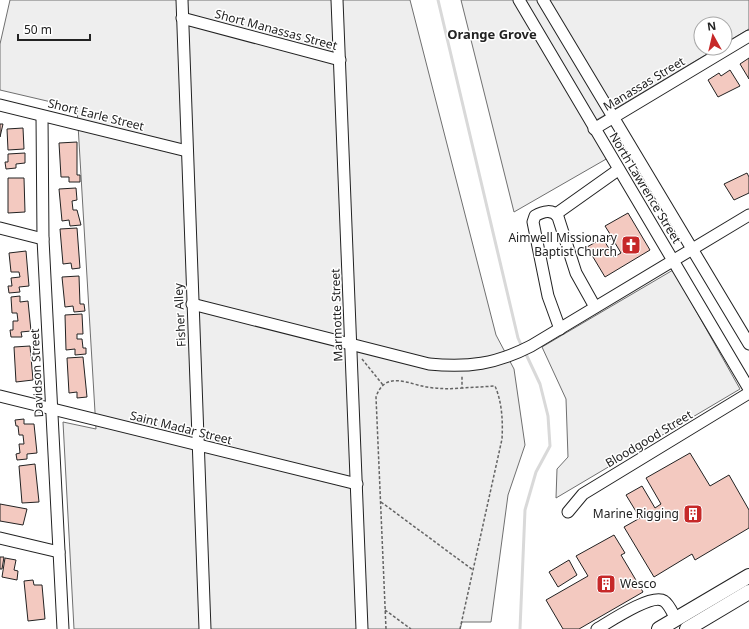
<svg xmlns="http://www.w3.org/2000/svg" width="749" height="629" font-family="'Noto Sans',sans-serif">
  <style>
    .green { fill: #eee; stroke: #6f6f6f }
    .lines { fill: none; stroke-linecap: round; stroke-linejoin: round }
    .stream { stroke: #d9d9d9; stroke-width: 3 }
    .building { fill: #f3c9c0; stroke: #222; fill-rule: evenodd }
    .minor-casing { stroke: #222; stroke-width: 13 }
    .major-casing { stroke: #222; stroke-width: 16 }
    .path { stroke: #646464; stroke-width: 1.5; stroke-dasharray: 3 2; stroke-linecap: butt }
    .minor { stroke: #fff; stroke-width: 11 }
    .major { stroke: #fff; stroke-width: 14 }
    .labels { text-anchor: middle; stroke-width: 3; stroke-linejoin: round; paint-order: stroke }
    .street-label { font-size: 12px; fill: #222; stroke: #fff }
    .poi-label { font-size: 12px; fill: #222; stroke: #fff; text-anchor: end }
    .neighbourhood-label { font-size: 13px; font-weight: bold; fill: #222; stroke: #fff }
  </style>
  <rect width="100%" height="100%" fill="#fff"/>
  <g class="green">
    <polygon points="10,0 410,0 496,335 514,369 525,445 508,495 491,622 462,622 460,629 74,629 63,422 96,429 77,108 0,90 0,44"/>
    <polygon points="461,0 749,0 749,29 725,43 725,24 701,24 701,48 717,48 588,125 608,158 514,212"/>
    <polygon points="673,270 740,389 556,498 557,469 568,457 566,399 542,347"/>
  </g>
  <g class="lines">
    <g class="stream">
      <polyline points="438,0 518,338 522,347"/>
      <polyline points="520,629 525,510 536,472 550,446 548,416 540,384 525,352"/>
    </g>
  </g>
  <g class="building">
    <polygon points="749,58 749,79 740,64"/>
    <polygon points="730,70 740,86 718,97 708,80 719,73 721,76"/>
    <polygon points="0,124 3,124 0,137"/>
    <polygon points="23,128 24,149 8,150 7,129"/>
    <polygon points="77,142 77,175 80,175 80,182 69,182 69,177 61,177 59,143"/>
    <polygon points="25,153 25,163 16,164 16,168 6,169 5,162 8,162 8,154"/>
    <polygon points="747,173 749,177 749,193 734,200 724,184"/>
    <polygon points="8,178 24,178 25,212 8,213"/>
    <polygon points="76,188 77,200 72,201 73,210 77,210 81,225 70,226 69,220 62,221 59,189"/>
    <path d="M628 213 650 250 605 277 587 247 610 234 605 226ZM612 238 621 253 614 257 605 242Z"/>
    <polygon points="77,228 80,268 72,269 71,263 63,264 60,229"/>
    <polygon points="26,251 29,286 19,287 20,292 9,293 8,286 12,286 11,278 20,277 19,272 11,272 9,253"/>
    <polygon points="79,276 80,304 84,304 85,311 74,312 73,306 65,307 62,277"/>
    <polygon points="20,296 20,302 28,301 31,331 21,332 22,337 11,337 10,330 13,330 13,321 18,321 17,313 12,313 11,297"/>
    <polygon points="82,314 83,334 77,334 77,339 82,339 83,348 86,348 86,354 75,355 75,349 66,350 65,315"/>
    <polygon points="30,346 33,380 16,382 14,347"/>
    <polygon points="83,357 87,397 77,398 77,392 69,393 67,358"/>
    <polygon points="24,419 24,424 34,424 37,453 27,454 27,459 17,460 16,454 20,453 19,444 24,444 23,435 19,435 18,426 16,426 15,420"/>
    <polygon points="690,453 710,486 729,475 749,510 749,528 695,560 692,554 654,577 624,527 640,518 626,495 642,486 655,508 661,504 646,478"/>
    <polygon points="35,464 39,502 22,503 19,466"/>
    <polygon points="0,504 27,509 23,525 0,521"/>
    <polygon points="614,535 625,553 621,555 643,592 579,629 563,629 546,600 588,576 576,556"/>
    <polygon points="0,557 4,557 2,569 0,569"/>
    <polygon points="5,558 16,560 14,570 18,571 17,580 2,577"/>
    <polygon points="569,560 577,575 558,587 549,572"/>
    <polygon points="33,580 34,585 42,585 45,619 28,621 24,581"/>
  </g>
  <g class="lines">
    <g class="minor-casing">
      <g id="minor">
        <polyline points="182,0 205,629"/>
        <polyline points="337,0 362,629"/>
        <polyline points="519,0 749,389"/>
        <polyline points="543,0 749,344"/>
        <polyline points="182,18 340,60"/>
        <polyline points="0,105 187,151"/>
        <polyline points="42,116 43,239 63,629"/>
        <polyline points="594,129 749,36"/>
        <polyline points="556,214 618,170"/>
        <polyline points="0,228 43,239"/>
        <path d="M192 304 429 364C468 368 496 364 531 346L749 215"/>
        <path d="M560 329 548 296 533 222 535 216C543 211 553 209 558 217L576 273 595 307"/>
        <polyline points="0,396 357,484"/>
        <polyline points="568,512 583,494 749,393"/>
        <polyline points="0,538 59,552"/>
        <path d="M597 629C609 622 652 593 664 601 669 604 673 614 676 619"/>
      </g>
    </g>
    <g class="major-casing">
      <g id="major">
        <polyline points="659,629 749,576"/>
        <polyline points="687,629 749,592"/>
      </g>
    </g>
    <g class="path">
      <polyline points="362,359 383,385"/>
      <polyline points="381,502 473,570"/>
      <polyline points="385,610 411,629"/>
      <path d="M386 629 376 397C385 370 408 384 427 387 439 389 450 389 462 388V375"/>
      <path d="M460 629 502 439C503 421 502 402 495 386L462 388"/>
    </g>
    <use href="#minor" class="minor"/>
    <use href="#major" class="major"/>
  </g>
  <defs>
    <g id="church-square" transform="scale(1)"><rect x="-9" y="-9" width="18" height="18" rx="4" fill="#c62828" stroke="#fff"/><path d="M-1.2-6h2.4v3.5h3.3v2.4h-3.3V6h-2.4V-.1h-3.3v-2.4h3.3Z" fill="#fff"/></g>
    <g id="building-square" transform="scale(1)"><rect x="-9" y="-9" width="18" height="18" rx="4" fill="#c62828" stroke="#fff"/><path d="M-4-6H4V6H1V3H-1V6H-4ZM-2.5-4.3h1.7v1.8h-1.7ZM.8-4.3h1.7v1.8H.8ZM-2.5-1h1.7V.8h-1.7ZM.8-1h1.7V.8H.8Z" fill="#fff"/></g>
  </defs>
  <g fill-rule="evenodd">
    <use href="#church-square" x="631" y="245"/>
    <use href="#building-square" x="693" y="514"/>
    <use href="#building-square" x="606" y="584"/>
  </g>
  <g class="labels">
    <g class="street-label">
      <text transform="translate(276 30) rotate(15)" y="4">Short Manassas Street</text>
      <text transform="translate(644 84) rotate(-31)" y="4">Manassas Street</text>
      <text transform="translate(96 115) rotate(14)" y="4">Short Earle Street</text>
      <text transform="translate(645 188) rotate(59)" y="4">North Lawrence Street</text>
      <text transform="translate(180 315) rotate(-93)" y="4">Fisher Alley</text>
      <text transform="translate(337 315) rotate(-92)" y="4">Marmotte Street</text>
      <text transform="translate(37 373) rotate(-93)" y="4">Davidson Street</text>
      <text transform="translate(181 428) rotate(14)" y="4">Saint Madar Street</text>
      <text transform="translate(649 439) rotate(-31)" y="4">Bloodgood Street</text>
    </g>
    <g class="poi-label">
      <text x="617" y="242">Aimwell Missionary<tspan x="617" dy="14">Baptist Church</tspan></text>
      <text x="679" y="518">Marine Rigging</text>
      <text x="620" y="588" text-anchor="start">Wesco</text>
    </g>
    <g class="neighbourhood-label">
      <text x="492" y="39">Orange Grove</text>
    </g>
  </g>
  <g transform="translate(713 36) rotate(352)"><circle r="19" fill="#ffffff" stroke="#a7a7a7"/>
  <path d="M0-3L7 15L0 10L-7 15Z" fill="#c62828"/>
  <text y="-6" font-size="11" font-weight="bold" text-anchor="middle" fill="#222222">N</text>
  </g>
  <path d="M18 34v6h72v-6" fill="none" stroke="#222222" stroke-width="2"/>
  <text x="24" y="34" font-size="12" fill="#222222" stroke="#ffffff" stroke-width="3" paint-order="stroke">50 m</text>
</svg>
